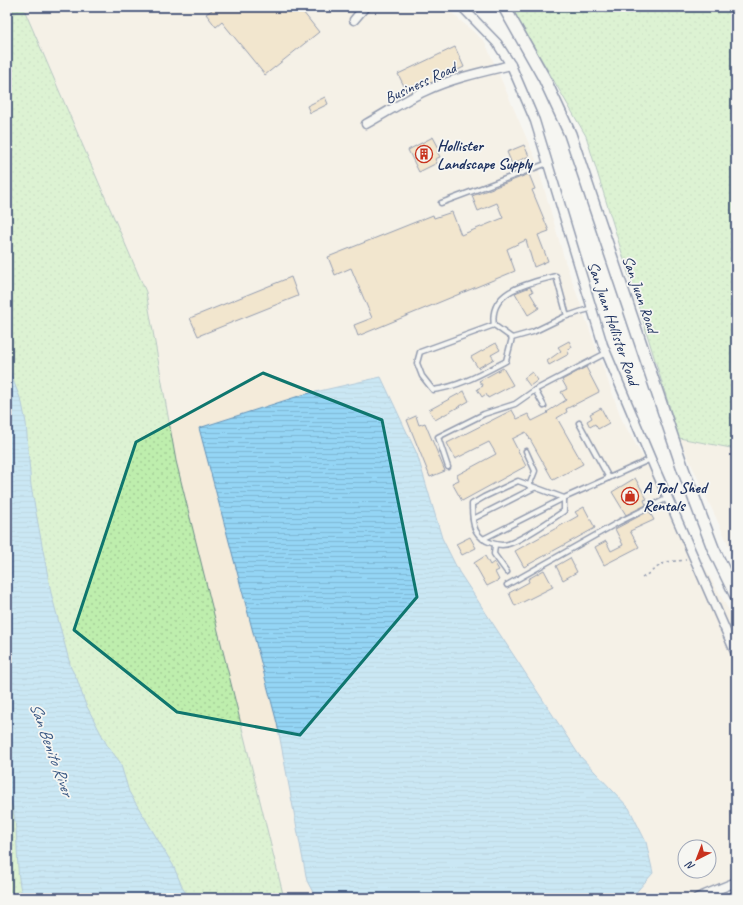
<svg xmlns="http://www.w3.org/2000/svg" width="743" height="905" font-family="Caveat,sans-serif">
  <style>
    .built { fill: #f4ebda; fill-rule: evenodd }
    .grass { fill: url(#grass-dots); stroke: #6c8e86 }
    .water { fill: url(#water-rules); stroke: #6493b9 }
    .building { fill: #eed2a2; stroke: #1b2f5e }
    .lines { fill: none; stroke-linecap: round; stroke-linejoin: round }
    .service-casing { stroke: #1b2f5e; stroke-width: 7 }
    .minor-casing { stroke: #1b2f5e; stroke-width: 11 }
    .secondary-casing { stroke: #1b2f5e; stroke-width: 14 }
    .path { stroke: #1b2f5e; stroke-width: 1.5; stroke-dasharray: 3 3; stroke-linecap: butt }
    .service { stroke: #f6f6f2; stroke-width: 4 }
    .minor { stroke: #f6f6f2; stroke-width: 8 }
    .secondary { stroke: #f6f6f2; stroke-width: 11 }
    .marked { fill: none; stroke: #0f766e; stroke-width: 3; stroke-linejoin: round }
    .labels { text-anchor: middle; stroke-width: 3.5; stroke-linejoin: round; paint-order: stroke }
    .street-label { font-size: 16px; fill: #1b2f5e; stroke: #f6f6f2 }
    .poi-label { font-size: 16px; font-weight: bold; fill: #1b2f5e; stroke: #f6f6f2; text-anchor: start }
    .water-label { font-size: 17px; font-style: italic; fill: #395884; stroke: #f6f6f2 }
  </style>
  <defs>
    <pattern id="grass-dots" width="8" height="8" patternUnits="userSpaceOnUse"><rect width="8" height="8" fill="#beeead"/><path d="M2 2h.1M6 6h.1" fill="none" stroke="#a3cc97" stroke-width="1.8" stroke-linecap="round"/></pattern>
    <pattern id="water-rules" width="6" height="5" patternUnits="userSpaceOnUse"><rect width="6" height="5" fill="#94d5f5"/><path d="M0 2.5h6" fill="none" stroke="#7fb7d4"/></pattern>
  </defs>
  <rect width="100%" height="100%" fill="#f6f6f2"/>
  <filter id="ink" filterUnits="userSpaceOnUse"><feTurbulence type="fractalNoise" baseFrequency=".025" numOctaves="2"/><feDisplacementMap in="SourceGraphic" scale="8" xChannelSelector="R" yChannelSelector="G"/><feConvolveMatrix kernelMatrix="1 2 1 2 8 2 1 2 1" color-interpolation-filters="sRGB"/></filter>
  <g filter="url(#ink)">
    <g class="built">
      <path d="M23 7H445L485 42 536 160 565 261 622 420 736 623V887L707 898H284L176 461 146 292ZM685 847H709V871H685Z"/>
      <polygon points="679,438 736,449 736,561"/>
    </g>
    <g class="grass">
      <polygon points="7,7 23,7 146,292 176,461 284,898 7,898"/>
      <polygon points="511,7 736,7 736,449 679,438 586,136"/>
    </g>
    <g class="water">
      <path d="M7 348 11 375 22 403 26 423 31 486 51 593 71 668 77 679 85 703 108 747 120 762 129 792 173 865 183 889 190 898H23C13 868 22 820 7 793Z"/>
      <polygon points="381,377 417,454 442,538 459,572 579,755 629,808 646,842 653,873 631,898 316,898 307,881 277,723 199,428 302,395"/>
    </g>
    <g class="building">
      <polygon points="210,7 299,7 319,32 265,75 222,22 216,27 206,14 212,10"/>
      <polygon points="455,47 464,67 408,94 398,74"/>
      <polygon points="325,97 328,104 310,113 307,106"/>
      <polygon points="433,137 440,150 437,151 440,157 435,159 437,163 419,172 408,150"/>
      <polygon points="524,145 529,156 512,164 507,152"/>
      <polygon points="529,174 535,189 532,190 549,231 538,235 548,261 534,267 526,240 507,249 515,271 358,336 354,325 372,318 351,268 335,275 328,257 433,215 434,218 452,212 461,235 503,218 497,203 478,211 472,196"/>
      <polygon points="291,277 298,296 198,336 190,318"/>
      <polygon points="530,287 533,292 530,293 539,308 528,315 515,293"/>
      <polygon points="569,341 572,347 567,350 569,354 549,365 547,361 561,351 558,347"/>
      <polygon points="496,343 500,350 491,355 494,359 478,368 471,357"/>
      <polygon points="586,367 599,392 566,409 567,412 557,418 583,464 553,480 526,432 512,439 526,466 462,501 452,483 459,480 457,475 496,454 489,442 455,459 447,443 512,410 517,419 528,414 532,421 548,413 547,412 566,400 561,392 567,389 562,380"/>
      <polygon points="503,368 513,385 488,398 486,394 482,397 477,389 483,386 479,381"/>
      <polygon points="532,372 538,380 530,386 524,378"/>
      <polygon points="464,391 469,401 435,420 429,410"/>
      <polygon points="601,408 609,423 598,429 595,424 590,427 587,421 592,418 590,414"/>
      <polygon points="416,416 419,425 425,423 445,471 430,477 407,420"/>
      <polygon points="635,478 647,499 644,500 646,505 626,515 612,492"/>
      <polygon points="584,507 595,528 524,567 515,551 578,516 575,512"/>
      <polygon points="649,511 654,520 630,531 639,547 604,565 595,547 606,541 611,551 623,545 615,529"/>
      <polygon points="470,537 476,548 462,555 456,544"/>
      <polygon points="485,556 490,565 494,562 499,570 495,572 499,580 487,586 474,563"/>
      <polygon points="570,558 577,572 563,580 556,566"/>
      <polygon points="544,570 553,587 515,606 509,593 529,582 528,579"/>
    </g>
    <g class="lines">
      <g class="service-casing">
        <g id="service">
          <polyline points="441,203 548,163"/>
          <path d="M567 316 556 276C530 283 488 290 494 325L512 338 533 332 564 317C573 314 583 311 592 308"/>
          <path d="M494 325 420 352 417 363 422 376 433 390C459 387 483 373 506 361L512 338"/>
          <polyline points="544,406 535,390 606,353"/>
          <polyline points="579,423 609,478"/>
          <polyline points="526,451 535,471 529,486"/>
          <polyline points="448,467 438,437 484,414 515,404 535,390"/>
          <path d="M518 481 564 498V511C551 520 526 537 511 543 500 548 482 542 476 531 472 524 472 513 472 504L484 497Z"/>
          <polyline points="473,519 534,488"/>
          <polyline points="483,539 564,498 651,459"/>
          <polyline points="495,545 494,554 507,572"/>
          <polyline points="507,585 619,522 668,498"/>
        </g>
      </g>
      <g class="minor-casing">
        <g id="minor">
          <polyline points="462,7 497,43 511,65 535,121 603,345 656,471 736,654"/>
          <polyline points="354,20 365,7"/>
          <path d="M366 124C386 113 405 100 425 91 453 78 482 72 511 65"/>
          <polyline points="697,898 736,882"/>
        </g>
      </g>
      <g class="secondary-casing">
        <polyline id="secondary" points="504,7 544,78 570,134 683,469 713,548 736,596"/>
      </g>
      <polyline class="path" points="642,578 665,562 686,560"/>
      <use href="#service" class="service"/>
      <use href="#minor" class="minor"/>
      <use href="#secondary" class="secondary"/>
    </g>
  </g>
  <path d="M0 0H743V905H0ZM263 373 382 420 417 597 300 735 177 712 74 630 136 442Z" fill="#f6f6f2" fill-opacity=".55" fill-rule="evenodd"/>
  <path class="marked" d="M263 373 382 420 417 597 300 735 177 712 74 630 136 442Z"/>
  <defs>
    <g id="building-ring" transform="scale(0.9)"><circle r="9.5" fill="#f6f6f2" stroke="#c8321e" stroke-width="1.5"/><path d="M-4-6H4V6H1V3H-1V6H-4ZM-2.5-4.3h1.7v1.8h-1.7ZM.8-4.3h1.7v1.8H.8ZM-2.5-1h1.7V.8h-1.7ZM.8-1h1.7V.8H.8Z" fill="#c8321e"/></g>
    <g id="shop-ring" transform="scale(0.9)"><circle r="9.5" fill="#f6f6f2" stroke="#c8321e" stroke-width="1.5"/><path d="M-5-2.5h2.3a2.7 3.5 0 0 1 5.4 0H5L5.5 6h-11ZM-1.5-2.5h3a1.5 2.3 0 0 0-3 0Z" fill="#c8321e"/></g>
  </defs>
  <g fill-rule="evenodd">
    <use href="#building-ring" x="424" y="154"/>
    <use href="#shop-ring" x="630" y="496"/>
  </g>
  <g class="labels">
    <g class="street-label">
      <text transform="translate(420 82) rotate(-25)" y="6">Business Road</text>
      <text transform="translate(641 294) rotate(71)" y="6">San Juan Road</text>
      <text transform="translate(614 323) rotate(71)" y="6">San Juan Hollister Road</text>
    </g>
    <g class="poi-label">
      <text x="437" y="151">Hollister<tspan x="437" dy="18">Landscape Supply</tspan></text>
      <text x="643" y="493">A Tool Shed<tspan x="643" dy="18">Rentals</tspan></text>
    </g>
    <g class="water-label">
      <text transform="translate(52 749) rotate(70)" y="6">San Benito River</text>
    </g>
  </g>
  <rect width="743" height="905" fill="none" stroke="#f6f6f2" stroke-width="24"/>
  <rect x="12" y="12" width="719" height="881" fill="none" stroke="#1b2f5e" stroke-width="1.5" filter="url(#ink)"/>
  <g transform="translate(697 859) rotate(222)"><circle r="19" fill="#f6f6f2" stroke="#9ea6b7"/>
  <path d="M0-3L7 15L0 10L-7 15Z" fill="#c8321e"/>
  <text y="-6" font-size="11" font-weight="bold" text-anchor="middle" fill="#1b2f5e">N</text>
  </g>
</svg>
